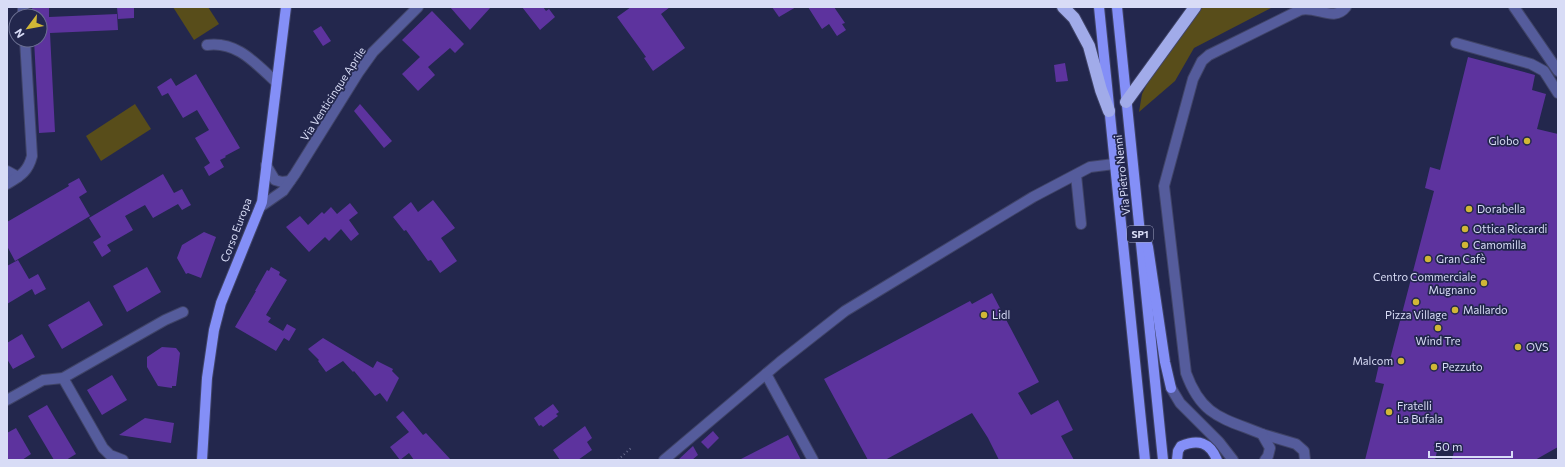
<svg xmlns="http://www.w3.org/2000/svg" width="1565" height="467" font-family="Commissioner,sans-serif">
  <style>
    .green { fill: #584d1a }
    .building { fill: #5d339e }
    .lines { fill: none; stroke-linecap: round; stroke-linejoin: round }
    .minor-casing { stroke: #404468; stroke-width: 12 }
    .major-casing { stroke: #404468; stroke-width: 12 }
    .highway-casing { stroke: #404468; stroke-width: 14 }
    .path { stroke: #6b6f90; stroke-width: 2; stroke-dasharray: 1 3; stroke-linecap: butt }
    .minor { stroke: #555c9c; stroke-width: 10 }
    .major { stroke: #848ff7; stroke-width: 10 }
    .highway { stroke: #a1abe9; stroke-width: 12 }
    .poi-dot { fill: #d1b736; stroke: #23274d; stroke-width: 1.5 }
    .labels { text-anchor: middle; stroke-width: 3.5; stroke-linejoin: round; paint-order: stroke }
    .shield { fill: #23274d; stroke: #a2a6c3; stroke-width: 1 }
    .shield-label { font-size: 10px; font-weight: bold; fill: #d8dcf6 }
    .street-label { font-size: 11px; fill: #d8dcf6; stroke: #23274d }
    .poi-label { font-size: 11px; fill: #d8dcf6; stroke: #23274d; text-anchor: start }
  </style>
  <rect width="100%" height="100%" fill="#23274d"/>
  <g class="green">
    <polygon points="173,7 208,7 219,24 194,40"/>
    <polygon points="1202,7 1273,7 1194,48 1175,81 1139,112 1142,94 1150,78"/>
    <polygon points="135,104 151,129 101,161 86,136"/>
  </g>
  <g class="building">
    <polygon points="32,7 49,7 49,17 117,14 118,30 50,33 55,132 39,133 34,40 40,40 40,16 33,16"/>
    <polygon points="117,7 134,7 134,18 118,19"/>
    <polygon points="450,7 491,7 470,30"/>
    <polygon points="522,7 543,7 546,11 549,9 555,17 540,30"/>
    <polygon points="631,7 670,7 661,14 685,48 653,71 644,58 646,57 617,17"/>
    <polygon points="772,7 796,7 779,17"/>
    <polygon points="808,7 834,7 845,23 842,24 846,30 837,36 829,24 822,29"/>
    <polygon points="432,11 464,44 455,53 450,48 428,67 435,75 418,91 402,74 420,57 402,40"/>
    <polygon points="321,26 331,41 323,46 313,31"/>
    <polygon points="1468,57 1535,75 1532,90 1546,94 1537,129 1558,134 1558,447 1535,460 1452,460 1454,451 1438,447 1435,460 1365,460 1384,384 1375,382 1380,360 1389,363 1434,191 1425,188 1430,167 1440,170"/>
    <polygon points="1065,63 1068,81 1056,82 1054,65"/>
    <polygon points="196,74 240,148 225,156 226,157 220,160 224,167 209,176 204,167 210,163 195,138 209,130 197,110 183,118 168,93 162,96 157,87 171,78 176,86"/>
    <polygon points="360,104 392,141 384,148 354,111"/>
    <polygon points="163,174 174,193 182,189 191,205 182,210 178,204 153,218 145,205 125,216 133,230 107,245 111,251 102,257 93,242 101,237 89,218"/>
    <polygon points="79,178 87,192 79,197 90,216 15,261 7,246 7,222 69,186 68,184"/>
    <polygon points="433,200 455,228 441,238 457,261 440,273 431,260 428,261 406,230 404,231 393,217 411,202 418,212"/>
    <polygon points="350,203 358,213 349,220 359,234 351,241 341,229 329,241 325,237 309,252 286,227 300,216 308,225 322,212 324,214 331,207 337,214"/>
    <polygon points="204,232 216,237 201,278 188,273 186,274 177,258 182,245"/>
    <polygon points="18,260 29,279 38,274 46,289 35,295 32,289 7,304 7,266"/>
    <polygon points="147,267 161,292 127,312 113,286"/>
    <polygon points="271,267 280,272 279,275 287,280 266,315 271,318 268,322 283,331 287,324 296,329 289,341 284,338 276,351 235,327 256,291 255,291 267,270 269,271"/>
    <polygon points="992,293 1039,382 1018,393 1031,415 1058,400 1073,430 1061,436 1074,460 999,460 988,438 972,413 885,460 868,460 824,379 970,301 972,304"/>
    <polygon points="89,301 103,325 62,349 48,325"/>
    <polygon points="22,334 35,357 13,369 7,359 7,343"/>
    <polygon points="323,338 373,368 377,361 393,369 392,371 399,378 387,402 380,393 375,396 354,371 353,372 343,361 326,372 318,361 319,360 308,349"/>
    <polygon points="162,347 176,348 180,353 176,386 172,386 172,388 158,386 147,367 147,357"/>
    <polygon points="112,375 127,400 102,415 87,390"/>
    <polygon points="553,404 559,412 556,414 558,416 543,427 541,425 539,426 534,418"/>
    <polygon points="47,405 76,454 66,460 54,460 28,416"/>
    <polygon points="403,411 423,435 426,433 451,460 414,460 409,453 400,460 390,447 409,432 396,417"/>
    <polygon points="145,418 174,423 171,443 119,435"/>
    <polygon points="585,426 592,438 587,442 592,450 578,460 560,460 553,450"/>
    <polygon points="16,428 31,454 22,460 7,460 7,433"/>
    <polygon points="713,431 719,438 708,449 701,442"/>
    <polygon points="788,435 801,460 739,460"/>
    <polygon points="693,446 698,455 692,460 678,460"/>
  </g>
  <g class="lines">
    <g class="minor-casing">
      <g id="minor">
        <polyline points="23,7 23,16"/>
        <polyline points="1514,7 1558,71"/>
        <polyline points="1456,43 1531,64 1544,71 1558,93"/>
        <path d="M207 45C237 41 255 63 276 82"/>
        <polyline points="266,165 275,180 282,182 290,181"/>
        <polyline points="7,171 18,177"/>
        <polyline points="1076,175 1081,224"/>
        <path d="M7 184C20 176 28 172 32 156L25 40"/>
        <polyline points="260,207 283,191 295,174 358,73 373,52 418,7"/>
        <polyline points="766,374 813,460"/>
        <polyline points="63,378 103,448 110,455 123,460"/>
        <polyline points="1171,388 1180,403 1219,442 1233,460"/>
        <polyline points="7,400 43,380 63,378 165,320 183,312"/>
        <polyline points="1262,434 1296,444 1304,451 1305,460"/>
        <polyline points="664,460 780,362 845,311 1033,197 1090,167 1114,164"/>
        <path d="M1265 460 1268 456 1270 448 1262 434C1223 418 1202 417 1186 373L1164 186 1193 79 1202 61 1209 55 1300 10C1316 5 1334 23 1346 7"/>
      </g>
    </g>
    <g class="major-casing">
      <g id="major">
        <polyline points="1099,7 1145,460"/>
        <polyline points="1117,7 1163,460"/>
        <polyline points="1144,233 1148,247 1165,362 1171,388"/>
        <polyline points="202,460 207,378 214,330 221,303 262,202 286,7"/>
        <path d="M1177 460 1178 451 1181 446C1198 439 1210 442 1217 460"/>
      </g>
    </g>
    <g class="highway-casing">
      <g id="highway">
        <polyline points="1063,7 1074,18 1089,46 1101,90 1109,111"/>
        <polyline points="1126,102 1195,7"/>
      </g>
    </g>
    <polyline class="path" points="618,460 631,448"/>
    <use href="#minor" class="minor"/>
    <use href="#major" class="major"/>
    <use href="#highway" class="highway"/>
  </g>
  <g class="poi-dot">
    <circle cx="1527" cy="141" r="4"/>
    <circle cx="1469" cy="209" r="4"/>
    <circle cx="1465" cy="229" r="4"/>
    <circle cx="1465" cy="245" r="4"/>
    <circle cx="1428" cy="259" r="4"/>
    <circle cx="1484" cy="283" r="4"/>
    <circle cx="1416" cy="302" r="4"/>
    <circle cx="1455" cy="310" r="4"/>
    <circle cx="984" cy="315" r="4"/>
    <circle cx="1438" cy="328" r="4"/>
    <circle cx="1518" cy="347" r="4"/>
    <circle cx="1401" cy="361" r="4"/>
    <circle cx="1434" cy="367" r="4"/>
    <circle cx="1389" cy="412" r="4"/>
  </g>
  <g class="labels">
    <rect class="shield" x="1127" y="226" width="26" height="16" rx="3"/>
    <g class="shield-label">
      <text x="1140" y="238">SP1</text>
    </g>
    <g class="street-label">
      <text transform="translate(333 94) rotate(-57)" y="4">Via Venticinque Aprile</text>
      <text transform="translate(1122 175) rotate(-96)" y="4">Via Pietro Nenni</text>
      <text transform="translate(236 230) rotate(-69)" y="4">Corso Europa</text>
    </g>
    <g class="poi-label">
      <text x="1519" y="145" text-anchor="end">Globo</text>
      <text x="1477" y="213">Dorabella</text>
      <text x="1473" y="233">Ottica Riccardi</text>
      <text x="1473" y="249">Camomilla</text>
      <text x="1436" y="263">Gran Cafè</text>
      <text x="1476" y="281" text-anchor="end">Centro Commerciale<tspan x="1476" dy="13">Mugnano</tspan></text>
      <text x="1463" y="314">Mallardo</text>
      <text x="992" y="319">Lidl</text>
      <text x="1416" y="319" text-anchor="middle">Pizza Village</text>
      <text x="1438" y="345" text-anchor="middle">Wind Tre</text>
      <text x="1526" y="351">OVS</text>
      <text x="1393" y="365" text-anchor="end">Malcom</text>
      <text x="1442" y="371">Pezzuto</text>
      <text x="1397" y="410">Fratelli<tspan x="1397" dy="13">La Bufala</tspan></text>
    </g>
  </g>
  <rect width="1565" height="467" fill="none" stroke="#d8dcf6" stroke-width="16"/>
  <g transform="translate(28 28) rotate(238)"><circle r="19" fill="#23274d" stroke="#6b6f91"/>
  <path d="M0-3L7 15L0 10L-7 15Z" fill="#d1b736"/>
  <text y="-6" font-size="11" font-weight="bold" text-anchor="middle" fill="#d8dcf6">N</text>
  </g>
  <path d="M1429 451v6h83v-6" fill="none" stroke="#d8dcf6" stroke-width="2"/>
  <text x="1435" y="451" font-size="12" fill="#d8dcf6" stroke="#23274d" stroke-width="3" paint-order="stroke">50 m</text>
</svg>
